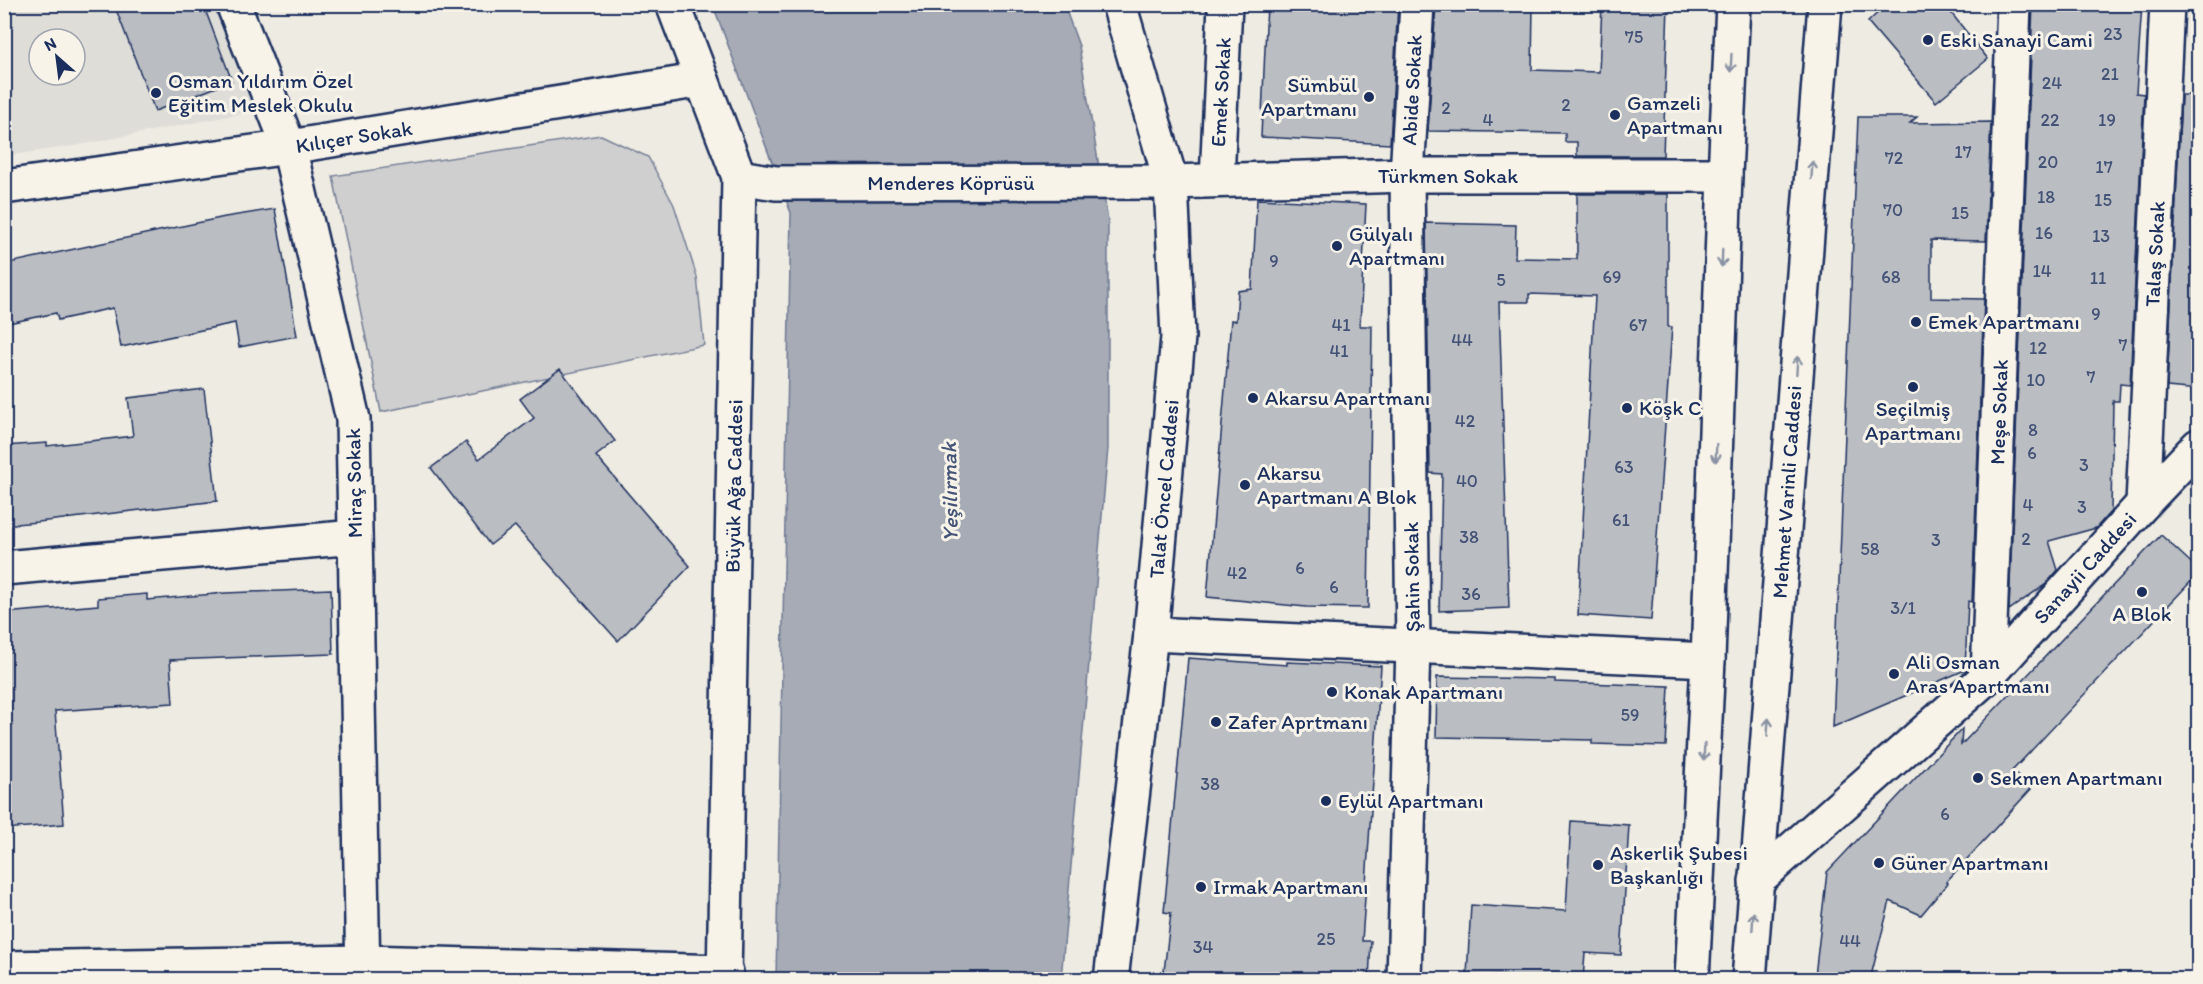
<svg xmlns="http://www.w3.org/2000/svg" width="2203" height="984" font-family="Itim,sans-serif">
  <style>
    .built { fill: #deddd8; fill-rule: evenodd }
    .green { fill: #cfcfcf; stroke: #757f96; stroke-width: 1.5 }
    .water { fill: #a6abb5; stroke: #6e7992; stroke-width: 1.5 }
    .building { fill: #babdc2; stroke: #1b2f5e; stroke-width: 1.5 }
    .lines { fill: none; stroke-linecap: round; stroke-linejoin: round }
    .minor-casing { stroke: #1b2f5e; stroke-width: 38 }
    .tertiary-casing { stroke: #1b2f5e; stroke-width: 38 }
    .primary-casing { stroke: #1b2f5e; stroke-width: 38 }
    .minor { stroke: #f7f3e8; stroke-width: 33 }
    .tertiary { stroke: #f7f3e8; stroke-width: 33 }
    .primary { stroke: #f7f3e8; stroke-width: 33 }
    .oneway { stroke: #8991a3 }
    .poi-dot { fill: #1b2f5e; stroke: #f7f3e8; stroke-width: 2 }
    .labels { text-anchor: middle; stroke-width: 6; stroke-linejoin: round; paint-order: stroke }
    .number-label { font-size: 18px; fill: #435277 }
    .poi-label { font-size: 21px; fill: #1b2f5e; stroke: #f7f3e8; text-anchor: start }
    .street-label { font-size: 21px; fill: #1b2f5e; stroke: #f7f3e8 }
    .water-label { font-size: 22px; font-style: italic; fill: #455478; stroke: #f7f3e8 }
  </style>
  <rect width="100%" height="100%" fill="#eeebe2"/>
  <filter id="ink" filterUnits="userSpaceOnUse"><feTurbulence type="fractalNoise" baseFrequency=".0167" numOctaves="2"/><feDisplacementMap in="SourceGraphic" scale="12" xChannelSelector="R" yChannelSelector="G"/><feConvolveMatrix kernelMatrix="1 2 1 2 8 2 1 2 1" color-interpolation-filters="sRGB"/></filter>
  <g filter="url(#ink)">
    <path class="built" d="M4 5H220L260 110 74 146 5 156ZM39 39H75V75H39Z"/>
    <polygon class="green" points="601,135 648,157 674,205 697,277 704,345 381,412 333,176"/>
    <polygon class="water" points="713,5 1064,5 1079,46 1108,221 1108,448 1061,979 776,979 791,213"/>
    <g class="building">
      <polygon points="114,4 203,4 232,81 155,111"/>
      <polygon points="1267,4 1398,4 1390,144 1261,137"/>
      <polygon points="1436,4 1533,4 1532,70 1599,72 1602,4 1668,4 1663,156 1577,156 1577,142 1565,142 1565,133 1428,131"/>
      <polygon points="1887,4 1944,4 1988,59 1936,102 1868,22"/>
      <polygon points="2033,4 2142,4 2136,93 2144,94 2130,385 2120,384 2119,401 2113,401 2111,511 2096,528 2049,541 2058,570 2046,584 2009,610"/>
      <polygon points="2181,95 2199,95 2199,390 2167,387"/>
      <polygon points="1858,117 1917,117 1910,123 1991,122 1986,241 1931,240 1931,298 1984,299 1972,602 1968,601 1965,670 1833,727"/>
      <polygon points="1577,194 1668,194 1668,327 1672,327 1651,620 1578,615 1595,296 1529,294 1529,302 1499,302 1509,608 1439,611 1442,474 1430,473 1426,223 1516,225 1515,258 1577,259"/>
      <polygon points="1257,199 1366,204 1360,326 1372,326 1368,608 1306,607 1207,597 1231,320 1236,321 1238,291 1252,289"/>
      <polygon points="275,209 297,336 239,347 235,323 121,347 113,308 58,320 56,313 4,324 4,264 225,217"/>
      <polygon points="560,369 615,441 596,456 690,566 618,641 515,526 490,545 431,468 466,442 479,459 534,418 520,399"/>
      <polygon points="204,389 217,501 38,522 4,525 4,446 47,443 47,446 133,436 128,398"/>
      <polygon points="2161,535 2199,570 2199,573 2012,771 2031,789 1946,882 1948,883 1921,915 1890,901 1870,980 1815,976 1827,872 1962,729 1961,745"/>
      <polygon points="331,589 333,654 170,660 173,703 55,711 64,824 4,829 4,613 98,605 98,598 147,594 147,600 225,593"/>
      <polygon points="1188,658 1287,665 1287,662 1381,666 1362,941 1371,941 1369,980 1163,980 1171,913 1164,912"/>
      <polygon points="1437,677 1555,679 1555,682 1669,686 1666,746 1592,744 1592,740 1436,737"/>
      <polygon points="1571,821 1629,825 1621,955 1585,953 1583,980 1467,975 1471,905 1566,911"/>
    </g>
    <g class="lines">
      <g class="minor-casing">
        <g id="minor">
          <polyline points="233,4 289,147 353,419 363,980"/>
          <polyline points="1217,180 1225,4"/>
          <polyline points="1171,182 1407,175 1725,175"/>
          <polyline points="4,187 289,147 702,80"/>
          <polyline points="2143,504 2167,4"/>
          <polyline points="4,568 355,537"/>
          <polyline points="1151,634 1708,660"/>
          <polyline points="1988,676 2014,4"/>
          <polyline points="4,968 364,962 726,972"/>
          <polyline points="1404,980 1413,645 1407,175 1417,4"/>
        </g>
      </g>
      <g class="tertiary-casing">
        <g id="tertiary">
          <polyline points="673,4 739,177 724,980"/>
          <polyline points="739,177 776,183 1171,182"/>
          <polyline points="1756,881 1988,676 2143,504 2198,446"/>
          <polyline points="1111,980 1151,634 1178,337 1171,182 1119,4"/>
        </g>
      </g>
      <g class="primary-casing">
        <g id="primary">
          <polyline points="1692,980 1708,660 1725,175 1733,4"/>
          <polyline points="1749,980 1825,4"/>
        </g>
      </g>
      <use href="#minor" class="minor"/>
      <use href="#tertiary" class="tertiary"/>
      <use href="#primary" class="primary"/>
    </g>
    <defs><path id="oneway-shaft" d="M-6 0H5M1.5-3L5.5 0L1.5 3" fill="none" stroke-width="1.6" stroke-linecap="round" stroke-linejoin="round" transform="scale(1.5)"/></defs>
    <g class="oneway">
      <use href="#oneway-shaft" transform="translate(1731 63) rotate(93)"/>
      <use href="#oneway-shaft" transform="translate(1812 170) rotate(-86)"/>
      <use href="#oneway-shaft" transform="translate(1722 258) rotate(92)"/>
      <use href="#oneway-shaft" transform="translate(1797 365) rotate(-86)"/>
      <use href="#oneway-shaft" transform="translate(1716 453) rotate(92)"/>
      <use href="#oneway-shaft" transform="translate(1768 727) rotate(-86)"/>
      <use href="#oneway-shaft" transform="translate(1704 752) rotate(93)"/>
      <use href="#oneway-shaft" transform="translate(1753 921) rotate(-86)"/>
    </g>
  </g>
  <g class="poi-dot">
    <circle cx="1928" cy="40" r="6"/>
    <circle cx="156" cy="93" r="6"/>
    <circle cx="1369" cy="97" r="6"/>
    <circle cx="1615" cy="115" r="6"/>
    <circle cx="1337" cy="246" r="6"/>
    <circle cx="1916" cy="322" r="6"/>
    <circle cx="1913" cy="387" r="6"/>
    <circle cx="1253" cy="398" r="6"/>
    <circle cx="1627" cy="408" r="6"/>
    <circle cx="1245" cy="485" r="6"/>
    <circle cx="2142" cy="592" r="6"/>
    <circle cx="1894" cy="674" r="6"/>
    <circle cx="1332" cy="692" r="6"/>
    <circle cx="1216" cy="722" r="6"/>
    <circle cx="1978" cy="778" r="6"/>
    <circle cx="1326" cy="801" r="6"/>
    <circle cx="1879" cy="863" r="6"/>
    <circle cx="1598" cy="865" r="6"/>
    <circle cx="1201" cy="887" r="6"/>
  </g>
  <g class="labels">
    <g class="number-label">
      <text x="2113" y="40">23</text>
      <text x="1634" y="43">75</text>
      <text x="2110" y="80">21</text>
      <text x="2052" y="89">24</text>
      <text x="1566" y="111">2</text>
      <text x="1446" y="114">2</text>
      <text x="1488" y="126">4</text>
      <text x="2050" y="126">22</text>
      <text x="2107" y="126">19</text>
      <text x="1963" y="158">17</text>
      <text x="1894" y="164">72</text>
      <text x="2048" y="168">20</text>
      <text x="2104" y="173">17</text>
      <text x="2046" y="203">18</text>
      <text x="2103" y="206">15</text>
      <text x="1893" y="216">70</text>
      <text x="1960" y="219">15</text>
      <text x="2044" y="239">16</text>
      <text x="2101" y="242">13</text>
      <text x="1274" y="267">9</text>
      <text x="2042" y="277">14</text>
      <text x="1612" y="283">69</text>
      <text x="1891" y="283">68</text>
      <text x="2098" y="284">11</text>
      <text x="1501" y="286">5</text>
      <text x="2096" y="320">9</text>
      <text x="1341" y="331">41</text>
      <text x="1638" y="331">67</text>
      <text x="1462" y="346">44</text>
      <text x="2123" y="351">7</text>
      <text x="2038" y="354">12</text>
      <text x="1339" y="357">41</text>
      <text x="2091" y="383">7</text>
      <text x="2036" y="386">10</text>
      <text x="1465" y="427">42</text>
      <text x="2033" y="436">8</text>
      <text x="2032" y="459">6</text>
      <text x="2084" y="471">3</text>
      <text x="1624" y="473">63</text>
      <text x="1467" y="487">40</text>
      <text x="2028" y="511">4</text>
      <text x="2082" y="513">3</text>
      <text x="1621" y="526">61</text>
      <text x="1469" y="543">38</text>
      <text x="2026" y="545">2</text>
      <text x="1936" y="546">3</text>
      <text x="1870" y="555">58</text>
      <text x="1300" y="574">6</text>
      <text x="1237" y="579">42</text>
      <text x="1334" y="593">6</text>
      <text x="1471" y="600">36</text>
      <text x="1903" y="614">3/1</text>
      <text x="1630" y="721">59</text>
      <text x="1210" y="790">38</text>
      <text x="1945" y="820">6</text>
      <text x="1326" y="945">25</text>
      <text x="1850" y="947">44</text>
      <text x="1203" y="953">34</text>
    </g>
    <g class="poi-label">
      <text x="1940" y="47">Eski Sanayi Cami</text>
      <text x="168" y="88">Osman Yıldırım Özel<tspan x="168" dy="24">Eğitim Meslek Okulu</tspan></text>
      <text x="1357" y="92" text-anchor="end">Sümbül<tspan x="1357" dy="24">Apartmanı</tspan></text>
      <text x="1627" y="110">Gamzeli<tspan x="1627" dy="24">Apartmanı</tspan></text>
      <text x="1349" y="241">Gülyalı<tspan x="1349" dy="24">Apartmanı</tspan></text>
      <text x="1928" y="329">Emek Apartmanı</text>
      <text x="1265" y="405">Akarsu Apartmanı</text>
      <text x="1639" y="415">Köşk C</text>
      <text x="1913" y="416" text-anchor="middle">Seçilmiş<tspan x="1913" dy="24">Apartmanı</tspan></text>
      <text x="1257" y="480">Akarsu<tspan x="1257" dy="24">Apartmanı A Blok</tspan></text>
      <text x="2142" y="621" text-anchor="middle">A Blok</text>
      <text x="1906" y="669">Ali Osman<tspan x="1906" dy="24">Aras Apartmanı</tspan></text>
      <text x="1344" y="699">Konak Apartmanı</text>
      <text x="1228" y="729">Zafer Aprtmanı</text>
      <text x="1990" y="785">Sekmen Apartmanı</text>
      <text x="1338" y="808">Eylül Apartmanı</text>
      <text x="1610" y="860">Askerlik Şubesi<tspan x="1610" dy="24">Başkanlığı</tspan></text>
      <text x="1891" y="870">Güner Apartmanı</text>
      <text x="1213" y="894">Irmak Apartmanı</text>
    </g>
    <g class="street-label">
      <text transform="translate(1412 90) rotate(-87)" y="7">Abide Sokak</text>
      <text transform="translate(1221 92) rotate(-87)" y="7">Emek Sokak</text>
      <text transform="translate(354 137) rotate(-9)" y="7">Kılıçer Sokak</text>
      <text x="1448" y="183">Türkmen Sokak</text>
      <text x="951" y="190">Menderes Köprüsü</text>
      <text transform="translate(2155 254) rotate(-87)" y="7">Talaş Sokak</text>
      <text transform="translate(1999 412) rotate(-88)" y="7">Meşe Sokak</text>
      <text transform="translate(354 483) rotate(-91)" y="7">Miraç Sokak</text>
      <text transform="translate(734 486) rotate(-89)" y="7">Büyük Ağa Caddesi</text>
      <text transform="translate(1164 489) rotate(-85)" y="7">Talat Öncel Caddesi</text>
      <text transform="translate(1787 492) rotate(-86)" y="7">Mehmet Varinli Caddesi</text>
      <text transform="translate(2085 568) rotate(-48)" y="7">Sanayii Caddesi</text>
      <text transform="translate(1412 577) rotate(-91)" y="7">Şahin Sokak</text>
    </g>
    <g class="water-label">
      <text transform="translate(949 492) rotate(-91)" y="8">Yeşilırmak</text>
    </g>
  </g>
  <rect width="2203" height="984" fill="none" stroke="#f7f3e8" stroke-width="24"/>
  <rect x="12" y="12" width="2179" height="960" fill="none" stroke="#1b2f5e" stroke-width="2" filter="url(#ink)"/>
  <g transform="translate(57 57) rotate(332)"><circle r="28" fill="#f7f3e8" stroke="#9fa5b1" stroke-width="1.5"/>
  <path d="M0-4.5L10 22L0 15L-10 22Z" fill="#1b2f5e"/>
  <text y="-9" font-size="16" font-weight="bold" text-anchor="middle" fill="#1b2f5e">N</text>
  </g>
</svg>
